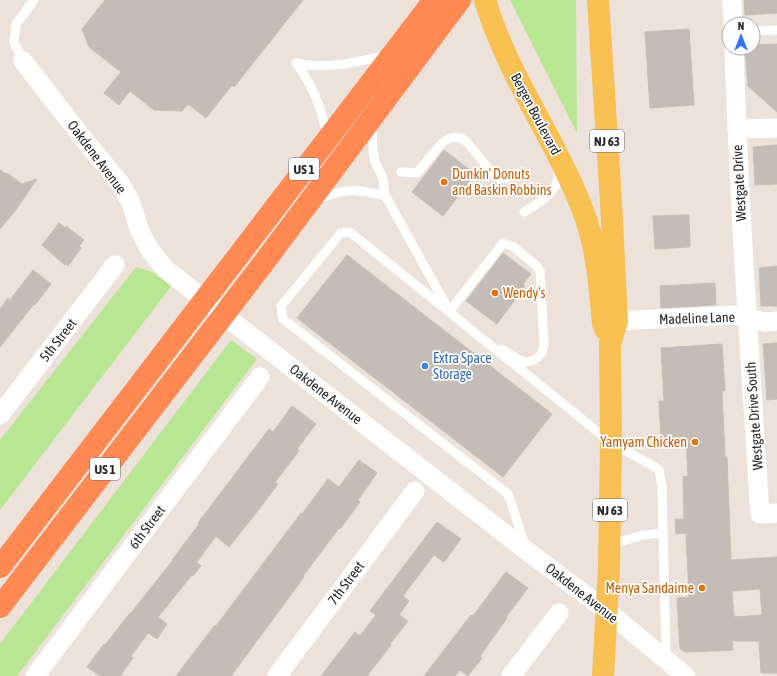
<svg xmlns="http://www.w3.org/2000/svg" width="777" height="676" font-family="'Asap Condensed',sans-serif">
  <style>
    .green { fill: #b8e692 }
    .building { fill: #c4bcb6; stroke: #c7beb3; fill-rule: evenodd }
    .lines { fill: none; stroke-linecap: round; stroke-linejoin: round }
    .lane { stroke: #fff; stroke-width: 9 }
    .street { stroke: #fff; stroke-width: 19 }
    .primary { stroke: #f8bf52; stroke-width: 22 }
    .highway { stroke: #ff8952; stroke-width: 22 }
    .food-dot { fill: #e8710a; stroke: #fff; stroke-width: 1.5 }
    .shop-dot { fill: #3f7fe0; stroke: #fff; stroke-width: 1.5 }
    .labels { text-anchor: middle; stroke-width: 3.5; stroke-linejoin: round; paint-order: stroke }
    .shield { fill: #fff; stroke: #696969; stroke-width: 1 }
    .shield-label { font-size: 13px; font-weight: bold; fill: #292929 }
    .street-label { font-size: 14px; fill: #292929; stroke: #fff }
    .food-label { font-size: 14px; fill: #c56008; stroke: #fff; text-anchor: start }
    .shop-label { font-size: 14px; fill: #366cbe; stroke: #fff; text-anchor: start }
  </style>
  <rect width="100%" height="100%" fill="#ece2da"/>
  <g class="green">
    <polygon points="510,0 576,0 577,133"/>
    <polygon points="136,267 176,280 0,510 0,440"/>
    <polygon points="231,340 257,359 17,676 0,676 0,644"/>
  </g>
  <g class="building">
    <polygon points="105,0 303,0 234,87 232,85 206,118 188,104 182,111 154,110 130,91 119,105 104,93 121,72 89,47 82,29"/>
    <polygon points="744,0 777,0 777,13 745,15"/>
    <polygon points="689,29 694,105 650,108 645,32"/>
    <polygon points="777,44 777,112 748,86 745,48 753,48 753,45"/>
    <polygon points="777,145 777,184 755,185 753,147"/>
    <polygon points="444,150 475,174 443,216 412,192"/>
    <polygon points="0,170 6,174 7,173 22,184 37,179 15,211 0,229"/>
    <polygon points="689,215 690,247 655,249 653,216"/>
    <polygon points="59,223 65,228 66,226 84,240 79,246 81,248 68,266 66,264 65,265 42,245"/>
    <polygon points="503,253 531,274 523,284 525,286 497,324 466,301"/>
    <polygon points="347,255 552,414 503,477 297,318"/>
    <polygon points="777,266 777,306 761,306 759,268"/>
    <polygon points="33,270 51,284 35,305 34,304 0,347 0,309 8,298 10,300"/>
    <polygon points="715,283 716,305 661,308 660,286"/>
    <polygon points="777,343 777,399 767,400 763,344"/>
    <path d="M722 344 725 391H722L725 457H727L731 560 777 557V673H761L759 641H732L733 650 686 652 680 649 677 598 689 597 686 533 676 534 675 519H684L683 477 688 476 686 438 661 439 659 401H664L661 348ZM760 589 762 615 734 617 732 591Z"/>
    <polygon points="292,406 316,424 297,449 299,451 275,482 278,484 256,513 229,547 216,536 197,562 201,566 193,576 192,575 158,617 167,624 157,639 148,633 131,656 133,658 120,676 100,676 87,667 104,644 105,645 130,613 131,613 173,560 172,560 199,524 198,523 269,429 273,432"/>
    <polygon points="359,460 377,473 358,500 360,502 340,529 339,528 303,576 304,577 231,676 176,676 215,625 216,626 301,513 302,514 328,479 339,487"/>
    <polygon points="437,522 461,539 444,562 434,555 403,596 409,601 399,615 408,621 390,644 391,645 367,676 321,676 355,632 360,636 376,615 370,611"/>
    <polygon points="506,572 528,588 506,617 507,618 480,656 482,658 468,676 460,670 455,676 424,676 471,615 473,616"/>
  </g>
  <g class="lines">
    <g class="lane">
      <polyline points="753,31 777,30"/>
      <polyline points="23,61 14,42 16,24 34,0"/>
      <path d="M296 63C327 70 357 62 387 55"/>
      <path d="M296 63C312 84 322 109 327 136"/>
      <polyline points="372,124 373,151 375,162 383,178 385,195 447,307"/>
      <path d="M401 172 417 173C422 167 427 161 432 155 441 143 450 131 466 141L495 176 501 179 507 178"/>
      <path d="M316 200C329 195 345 189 359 191 368 192 376 194 385 195"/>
      <path d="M524 212C537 204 555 195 558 178 558 175 558 171 558 168"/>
      <path d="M449 312 500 247 502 244H505L512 246 536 265 540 271 544 345C543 348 543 351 541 354 538 358 530 363 524 362 519 360 507 352 502 349"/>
      <polyline points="609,545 643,535 663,533"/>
      <polyline points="525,546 513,508 508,494 283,319 281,306 341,233 345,232 351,233 571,410 611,443 650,464 659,470 662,487 666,658"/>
    </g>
    <g class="street">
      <polyline points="732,0 733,24"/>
      <path d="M734 48C739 204 750 359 760 514L777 513"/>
      <polyline points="23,61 86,142 120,183 131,203 140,232 150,250 165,269 527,551 607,611 686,676"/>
      <polyline points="737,129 777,128"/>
      <polyline points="617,321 734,315 765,322 777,321"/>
      <polyline points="0,415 115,265"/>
      <polyline points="35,676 260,377"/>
      <polyline points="277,676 415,491"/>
      <polyline points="511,676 559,613"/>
    </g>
    <g class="primary">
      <path d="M485 0C508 78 559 143 586 219 597 252 600 289 603 324L605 329"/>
      <polyline points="598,0 611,202 617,321 610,344 611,443 609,567 603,676"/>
    </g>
    <g class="highway">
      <polyline points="0,567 434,0"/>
      <polyline points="0,607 262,265 460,0"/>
    </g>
  </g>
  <g class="food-dot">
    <circle cx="444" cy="182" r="4"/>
    <circle cx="495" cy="293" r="4"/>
    <circle cx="695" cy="442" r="4"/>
    <circle cx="702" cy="588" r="4"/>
  </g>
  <circle class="shop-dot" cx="425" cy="366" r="4"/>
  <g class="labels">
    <g class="shield">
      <rect x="590" y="130" width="34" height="22" rx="3"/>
      <rect x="289" y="158" width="30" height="22" rx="3"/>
      <rect x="90" y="458" width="30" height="22" rx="3"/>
      <rect x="593" y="499" width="34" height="22" rx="3"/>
    </g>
    <g class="shield-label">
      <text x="607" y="146">NJ 63</text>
      <text x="304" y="174">US 1</text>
      <text x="105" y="474">US 1</text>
      <text x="610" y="515">NJ 63</text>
    </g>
    <g class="street-label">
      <text transform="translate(536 114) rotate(62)" y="5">Bergen Boulevard</text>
      <text transform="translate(97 157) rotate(53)" y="5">Oakdene Avenue</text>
      <text transform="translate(739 183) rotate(-93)" y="5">Westgate Drive</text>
      <text transform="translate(697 318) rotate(-2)" y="5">Madeline Lane</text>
      <text transform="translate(58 340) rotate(-52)" y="5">5th Street</text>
      <text transform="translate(326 394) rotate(38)" y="5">Oakdene Avenue</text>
      <text transform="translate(754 416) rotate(-94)" y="5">Westgate Drive South</text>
      <text transform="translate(147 527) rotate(-53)" y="5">6th Street</text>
      <text transform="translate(346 583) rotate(-53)" y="5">7th Street</text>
      <text transform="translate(582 593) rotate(38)" y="5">Oakdene Avenue</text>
    </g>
    <g class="food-label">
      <text x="452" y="179">Dunkin' Donuts<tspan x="452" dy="16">and Baskin Robbins</tspan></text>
      <text x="503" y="298">Wendy's</text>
      <text x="687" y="447" text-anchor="end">Yamyam Chicken</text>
      <text x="694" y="593" text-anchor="end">Menya Sandaime</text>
    </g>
    <g class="shop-label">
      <text x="433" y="363">Extra Space<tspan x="433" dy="16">Storage</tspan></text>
    </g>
  </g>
  <g transform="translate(741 36)"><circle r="19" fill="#ffffff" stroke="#a9a9a9"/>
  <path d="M0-3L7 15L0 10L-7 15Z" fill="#3471ff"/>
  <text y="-6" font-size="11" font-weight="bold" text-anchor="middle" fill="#292929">N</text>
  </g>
</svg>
